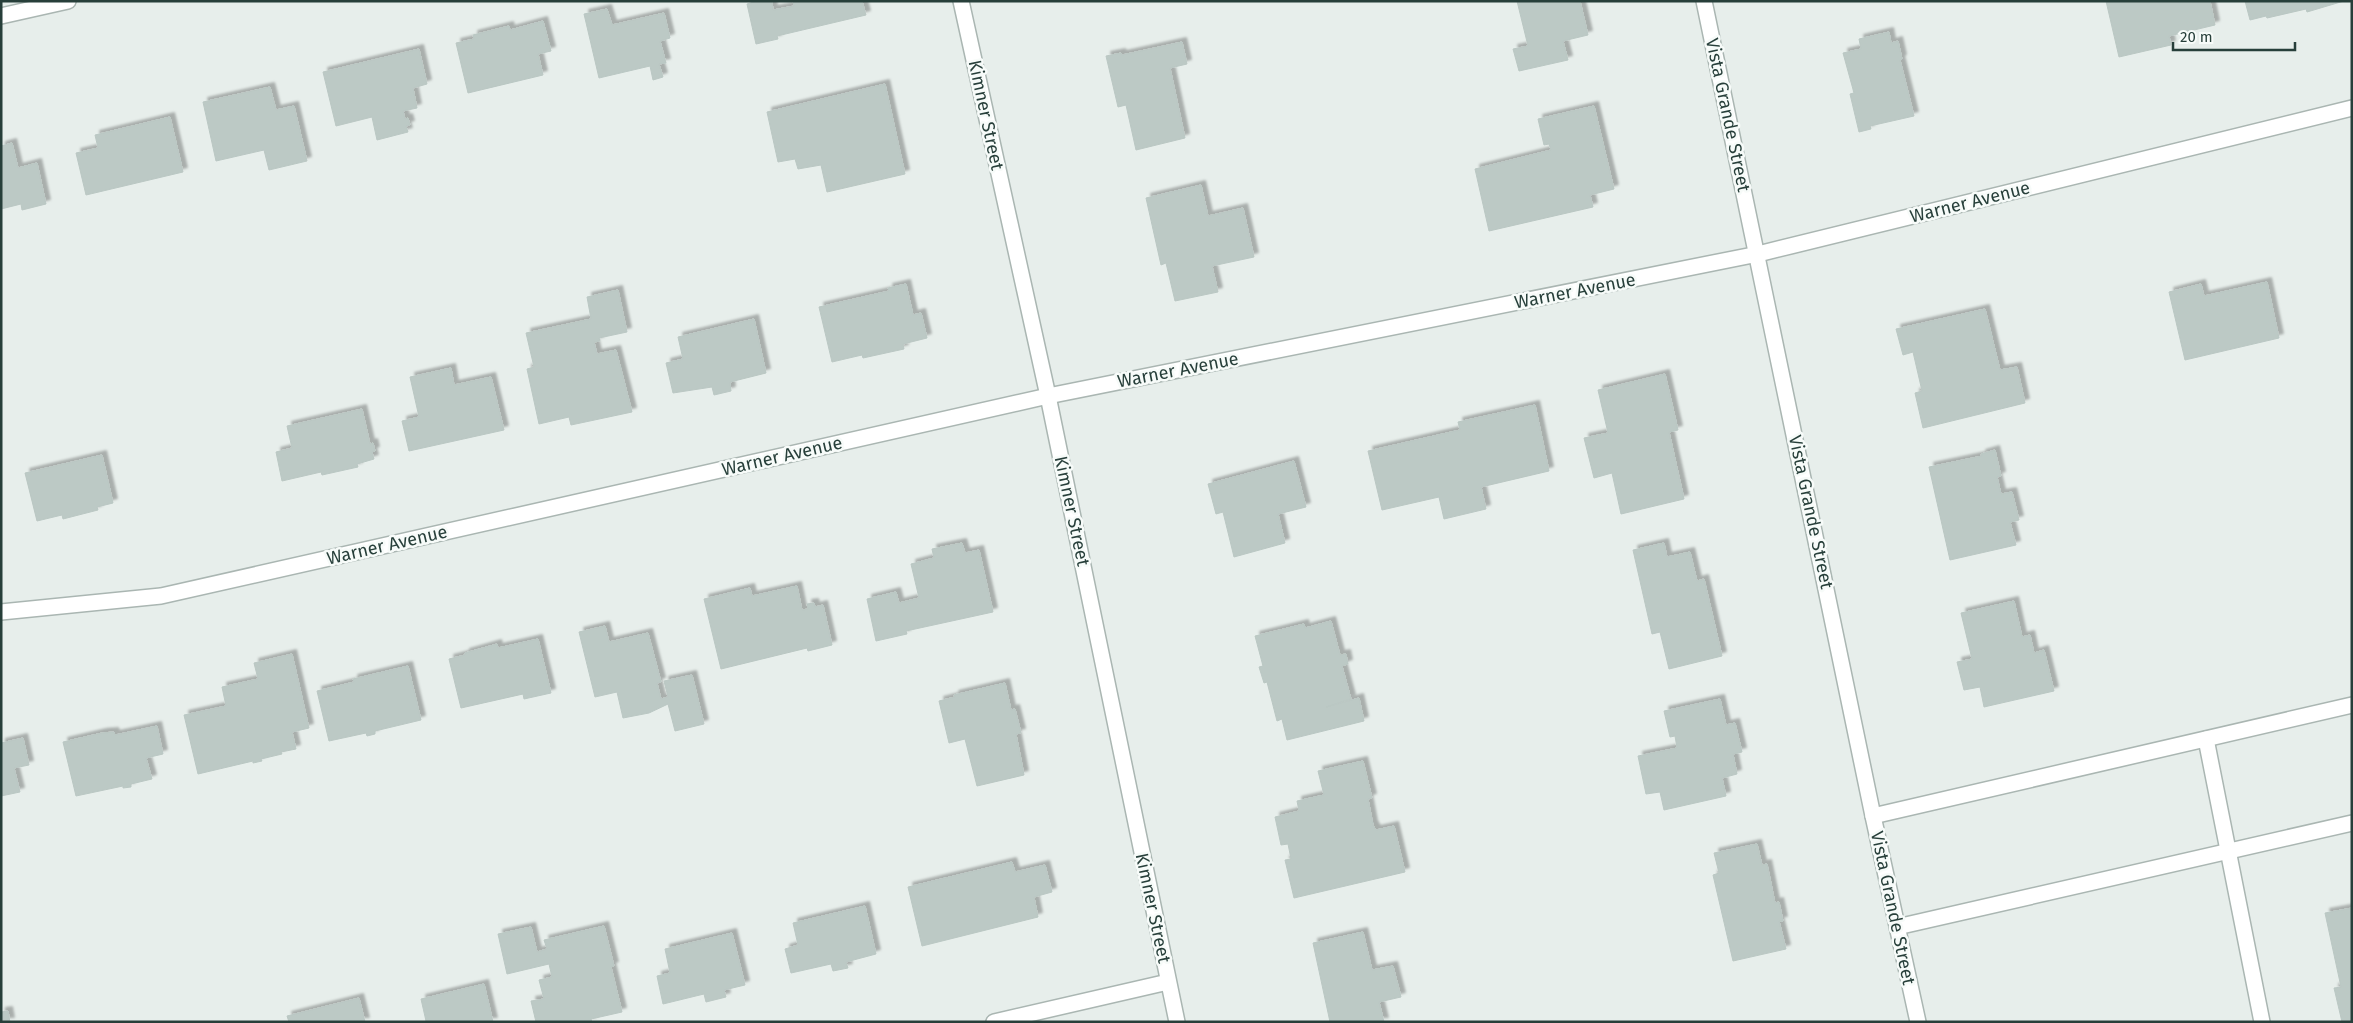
<svg xmlns="http://www.w3.org/2000/svg" width="2353" height="1023" font-family="'Fira Sans',sans-serif">
  <style>
    .building { fill: #bcc9c5; stroke: #bac7c3; filter: url(#shadow) }
    .lines { fill: none; stroke-linecap: round; stroke-linejoin: round }
    .minor-casing { stroke: #aab6b2; stroke-width: 18 }
    .minor { stroke: #fff; stroke-width: 15 }
    .labels { text-anchor: middle; stroke-width: 5; stroke-linejoin: round; paint-order: stroke }
    .street-label { font-size: 18px; fill: #273f3a; stroke: #f7fbf9 }
  </style>
  <defs>
    <filter id="shadow"><feDropShadow dx="4.5" dy="-4.5" stdDeviation="1" flood-color="#0004"/></filter>
  </defs>
  <rect width="100%" height="100%" fill="#e7eeeb"/>
  <g class="building">
    <polygon points="757,1 772,1 773,10 794,6 793,1 862,1 866,15 777,36 778,39 756,44 747,4"/>
    <polygon points="1517,1 1580,1 1588,35 1563,41 1568,60 1519,71 1513,49 1528,46"/>
    <polygon points="2106,1 2210,1 2215,25 2169,36 2171,45 2119,57"/>
    <polygon points="2245,1 2344,1 2307,12 2306,9 2267,18 2266,16 2250,20"/>
    <polygon points="607,9 612,25 664,13 670,38 660,41 666,63 659,64 663,77 653,80 650,66 599,78 584,14"/>
    <polygon points="543,21 551,51 538,54 543,75 468,93 456,43 474,39 473,35 509,26 510,30"/>
    <polygon points="1889,32 1891,43 1898,41 1902,59 1900,60 1914,116 1870,126 1871,129 1859,132 1850,94 1854,93 1843,53 1861,49 1859,39"/>
    <polygon points="1182,42 1187,64 1170,68 1185,138 1136,150 1126,105 1118,107 1106,56 1121,53 1122,55"/>
    <polygon points="419,49 427,84 413,88 417,108 403,111 405,119 408,118 410,125 406,126 408,132 377,140 372,117 336,126 323,72"/>
    <polygon points="885,84 905,174 827,192 821,165 798,169 795,159 778,162 767,112"/>
    <polygon points="270,87 276,110 294,106 307,161 269,170 264,150 216,161 203,102"/>
    <polygon points="1594,106 1614,189 1590,195 1593,207 1489,231 1475,169 1551,150 1549,144 1544,145 1538,119"/>
    <polygon points="170,117 183,172 86,195 76,153 98,148 95,135"/>
    <polygon points="12,143 18,168 37,163 46,204 22,210 21,204 1,209 1,146"/>
    <polygon points="1201,185 1208,216 1243,208 1254,257 1212,266 1218,292 1175,301 1166,263 1161,265 1146,198"/>
    <polygon points="2267,282 2279,338 2185,360 2169,292 2201,284 2204,296"/>
    <polygon points="906,284 913,315 921,313 927,338 903,344 904,349 863,358 862,355 832,362 819,307 889,291 888,288"/>
    <polygon points="618,290 627,332 599,338 600,341 594,342 597,354 616,350 632,412 571,425 569,417 539,424 527,369 534,367 526,333 591,319 587,297"/>
    <polygon points="1985,309 2000,370 2017,367 2025,403 1923,428 1915,393 1922,391 1913,352 1903,355 1896,329"/>
    <polygon points="754,319 766,373 730,382 731,391 714,395 712,387 673,393 666,363 683,359 678,337"/>
    <polygon points="451,368 454,385 491,377 504,430 409,451 402,421 419,417 410,377"/>
    <polygon points="1665,374 1678,430 1669,432 1684,499 1621,514 1612,473 1594,478 1584,438 1608,433 1598,390"/>
    <polygon points="1535,405 1549,471 1481,487 1486,509 1444,519 1439,497 1382,510 1368,451 1460,430 1458,422"/>
    <polygon points="362,409 370,444 373,443 375,451 372,452 374,459 357,464 358,467 322,475 321,472 282,481 276,452 292,448 287,426"/>
    <polygon points="1995,450 2001,476 1997,477 2001,494 2012,492 2019,520 2010,522 2016,545 1950,560 1929,467 1982,456 1981,454"/>
    <polygon points="102,455 113,503 97,507 98,510 63,519 62,515 37,521 25,473"/>
    <polygon points="1294,461 1306,507 1278,514 1285,543 1234,557 1223,512 1216,514 1208,484"/>
    <polygon points="962,543 965,553 979,550 993,612 906,631 907,634 876,641 867,599 896,592 899,603 919,598 911,564 934,558 932,549"/>
    <polygon points="1664,543 1667,557 1690,552 1697,581 1704,579 1722,656 1669,669 1660,632 1652,634 1633,550"/>
    <polygon points="797,586 802,610 808,609 807,604 814,603 815,607 823,605 832,645 808,651 807,648 721,669 704,599 750,588 752,596"/>
    <polygon points="2014,601 2022,637 2030,635 2034,653 2044,650 2054,691 1984,707 1980,687 1964,690 1957,662 1972,659 1961,613"/>
    <polygon points="1331,621 1340,655 1346,654 1348,664 1342,666 1351,699 1326,707 1359,698 1364,721 1287,740 1282,719 1277,721 1267,682 1264,683 1259,667 1263,666 1255,636 1304,624 1305,628"/>
    <polygon points="605,626 609,642 648,633 661,682 657,683 661,699 668,697 664,681 692,675 704,724 675,731 668,704 649,713 623,718 617,692 595,697 579,632"/>
    <polygon points="538,639 551,693 524,699 523,694 461,708 449,659 465,655 465,653 497,644 498,648"/>
    <polygon points="292,654 309,728 292,732 296,749 281,752 282,754 261,759 262,761 253,763 253,761 198,774 184,715 226,706 222,687 258,679 254,663"/>
    <polygon points="408,666 421,720 375,731 375,734 367,736 366,733 329,741 317,691 354,682 353,679"/>
    <polygon points="1005,683 1011,710 1015,709 1021,733 1016,734 1024,775 977,786 965,739 949,743 939,701 955,697 954,695"/>
    <polygon points="1720,699 1726,725 1735,723 1742,752 1733,754 1737,774 1722,778 1726,796 1664,810 1660,792 1646,794 1638,756 1677,748 1675,736 1670,737 1664,711"/>
    <polygon points="157,726 163,754 146,758 152,779 131,784 131,787 123,788 123,786 76,796 63,742 102,733 114,732 115,735"/>
    <polygon points="23,738 29,765 14,768 20,792 1,796 1,743"/>
    <polygon points="1363,761 1372,798 1368,799 1373,825 1376,830 1394,826 1405,872 1294,898 1285,860 1291,859 1288,844 1281,845 1275,817 1299,811 1297,801 1324,795 1318,771"/>
    <polygon points="1757,844 1762,865 1767,864 1775,903 1779,902 1783,921 1779,921 1786,949 1733,961 1713,875 1719,873 1714,853"/>
    <polygon points="1012,862 1015,872 1045,865 1052,892 1034,897 1038,917 922,946 908,887"/>
    <polygon points="865,906 876,954 846,962 848,968 833,971 831,964 791,973 785,949 798,945 793,923"/>
    <polygon points="2352,908 2352,1022 2342,1022 2334,988 2341,987 2325,913"/>
    <polygon points="604,926 614,966 611,967 622,1012 591,1019 592,1022 536,1022 531,1001 544,999 539,980 552,977 549,964 507,974 498,934 531,927 537,952 547,949 544,940"/>
    <polygon points="1363,932 1372,970 1393,966 1401,997 1379,1002 1384,1022 1330,1022 1313,943"/>
    <polygon points="732,933 745,985 724,990 726,997 706,1002 704,994 663,1004 657,976 670,973 665,949"/>
    <polygon points="484,984 493,1022 424,1022 426,1021 421,999"/>
    <polygon points="359,998 365,1022 289,1022 287,1016"/>
    <polygon points="8,1011 10,1022 1,1022 1,1012"/>
  </g>
  <g class="lines">
    <g class="minor-casing">
      <g id="minor">
        <polyline points="961,1 1048,396 1177,1022"/>
        <polyline points="1704,1 1873,816 1918,1022"/>
        <polyline points="1,16 68,1"/>
        <polyline points="1,612 161,596 1048,396 1758,254 2352,108"/>
        <polyline points="2206,739 2262,1022"/>
        <polyline points="1873,816 2352,705"/>
        <polyline points="1897,927 2352,823"/>
        <polyline points="994,1022 1168,982"/>
      </g>
    </g>
    <use href="#minor" class="minor"/>
  </g>
  <g class="labels">
    <g class="street-label">
      <text transform="translate(986 115) rotate(78)" y="6">Kimner Street</text>
      <text transform="translate(1728 115) rotate(78)" y="6">Vista Grande Street</text>
      <text transform="translate(1970 202) rotate(-14)" y="6">Warner Avenue</text>
      <text transform="translate(1575 291) rotate(-11)" y="6">Warner Avenue</text>
      <text transform="translate(1178 370) rotate(-11)" y="6">Warner Avenue</text>
      <text transform="translate(782 456) rotate(-13)" y="6">Warner Avenue</text>
      <text transform="translate(1072 511) rotate(78)" y="6">Kimner Street</text>
      <text transform="translate(1811 512) rotate(78)" y="6">Vista Grande Street</text>
      <text transform="translate(387 545) rotate(-13)" y="6">Warner Avenue</text>
      <text transform="translate(1153 908) rotate(78)" y="6">Kimner Street</text>
      <text transform="translate(1893 908) rotate(78)" y="6">Vista Grande Street</text>
    </g>
  </g>
  <rect width="2353" height="1023" fill="none" stroke="#273f3a" stroke-width="5"/>
  <path d="M2173 42v8h122v-8" fill="none" stroke="#273f3a" stroke-width="2.5"/>
  <text x="2180" y="42" font-size="15" fill="#273f3a" stroke="#f7fbf9" stroke-width="4" paint-order="stroke">20 m</text>
</svg>
